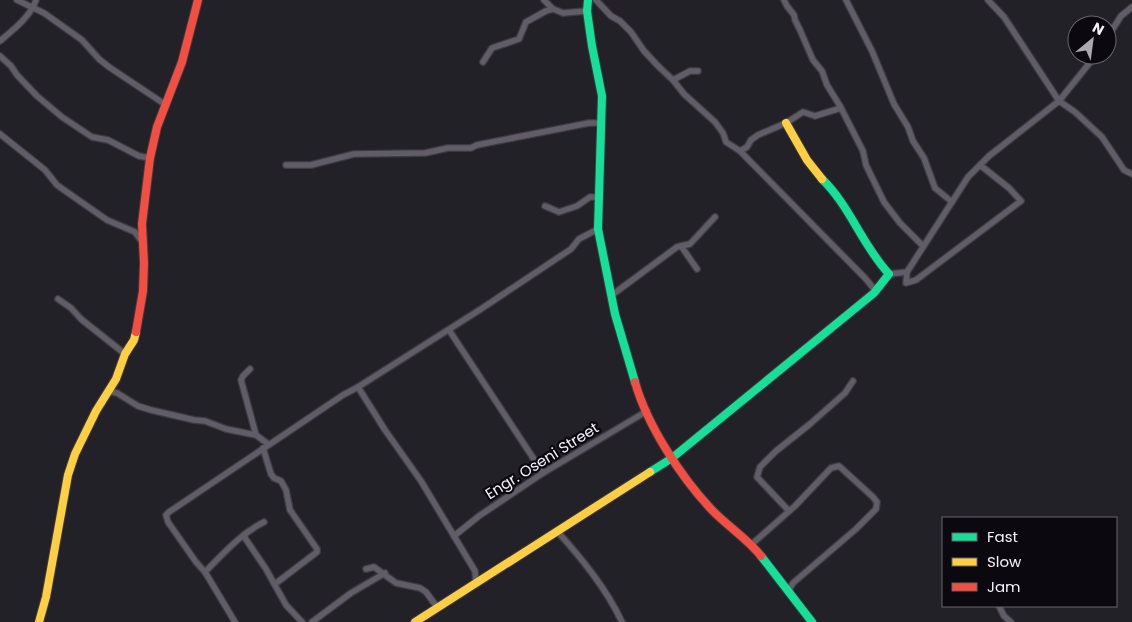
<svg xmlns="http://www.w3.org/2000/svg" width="1132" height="622" font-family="Poppins,sans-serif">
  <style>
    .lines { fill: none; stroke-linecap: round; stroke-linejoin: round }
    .street-casing { stroke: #3d3b40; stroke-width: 8 }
    .fast-casing { stroke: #3d3b40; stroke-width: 10 }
    .slow-casing { stroke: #3d3b40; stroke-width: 10 }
    .jam-casing { stroke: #3d3b40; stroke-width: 10 }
    .street { stroke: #605c68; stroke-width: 5.5 }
    .fast { stroke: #16e098; stroke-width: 8 }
    .slow { stroke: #ffcf43; stroke-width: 8 }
    .jam { stroke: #f24e42; stroke-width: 8 }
    .labels { text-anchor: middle; stroke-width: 4.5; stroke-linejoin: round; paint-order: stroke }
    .street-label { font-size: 15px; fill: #f3f1fa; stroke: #0b090f }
  </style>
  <rect width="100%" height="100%" fill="#232128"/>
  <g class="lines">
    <g class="street-casing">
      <g id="street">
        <polyline points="17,0 44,13 82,40 99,59 109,67 166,105"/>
        <polyline points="544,0 553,9 563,13 587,11"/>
        <polyline points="596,0 611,16 620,21 631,32 644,51 659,67 673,80 684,94 715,122 723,133 726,142 740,151 865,278 875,290"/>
        <polyline points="784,0 787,6 794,15 795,20 800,30 813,60 822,71 827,85 840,106 863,151 866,165 884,202 900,223 923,246"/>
        <polyline points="846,0 872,51 894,104 908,127 913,141 924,158 935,188 952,202"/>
        <polyline points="988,0 1004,17 1059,101 1075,112 1102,137 1124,170 1132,174"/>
        <polyline points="1107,38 1121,16 1132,7"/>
        <path d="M0 41C13 30 31 16 36 0"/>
        <polyline points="0,56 11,66 17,75 37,96 62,117 92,137 108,140 139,156 150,158"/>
        <polyline points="483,62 492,48 519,39 526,22 546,11 553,9"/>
        <polyline points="673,80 690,71 698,71"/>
        <polyline points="0,134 45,170 57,185 64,190 107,220 135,232 142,242"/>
        <polyline points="740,151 747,147 751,140 758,135 786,123 803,112 815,116 841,108"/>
        <polyline points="286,165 311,165 354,154 425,153 448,148 471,148 477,145 589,123 602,123"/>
        <polyline points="545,206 559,212 577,206 590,197 600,197"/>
        <polyline points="681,246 697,269"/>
        <polyline points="907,272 906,283 916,280 1021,201 1009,188 980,165"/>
        <polyline points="889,274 907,272 968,177 989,156 1059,101 1096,55"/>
        <polyline points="612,295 677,247 690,244 715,217"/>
        <polyline points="58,299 71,308 81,319 125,354"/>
        <polyline points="449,330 543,473"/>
        <polyline points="250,369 243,376 241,380 256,435 268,444"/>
        <polyline points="358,387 385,430 421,481 475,571 476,583"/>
        <polyline points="108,391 117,393 138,406 151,410 194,420 205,421 226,429 256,435"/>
        <polyline points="263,448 271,474 274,478 281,481 286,490 290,510 317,549 317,552 275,584"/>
        <polyline points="789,511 757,477 760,467 776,451 810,424 845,393 853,381"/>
        <path d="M557 531C582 559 606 588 622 622"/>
        <polyline points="245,534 245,538 266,569 286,605 302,622"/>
        <polyline points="454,536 479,516 543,473 647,411"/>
        <polyline points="752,544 795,506 831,468 839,466 873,497 877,502 876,509 856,529 793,583 790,588 790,594"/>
        <polyline points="366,569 374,567 396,583 420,588 426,592 437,607"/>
        <path d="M205 572C223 554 240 534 264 522"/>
        <polyline points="999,606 1004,616 1011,622"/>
        <polyline points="235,622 205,572 196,562 168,522 166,515 169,512 343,395 358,387 481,309 571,249 579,239 598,229"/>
        <polyline points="312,622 351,593 385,573"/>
      </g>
    </g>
    <g class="fast-casing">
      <g id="fast">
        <polyline points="588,0 587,11 592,46 602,96 598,229 615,314 635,382"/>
        <path d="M650 472 672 458 874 293 889 274C862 245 850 206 822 179"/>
        <polyline points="761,556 812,622"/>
      </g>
    </g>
    <g class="slow-casing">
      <g id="slow">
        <polyline points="786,123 807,160 822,179"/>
        <polyline points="39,622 46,597 68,475 75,454 96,411 116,379 125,354 134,340 136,332"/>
        <polyline points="415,622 650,472"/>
      </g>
    </g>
    <g class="jam-casing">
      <g id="jam">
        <polyline points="136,332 143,291 144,263 142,224 150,158 157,127 182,62 198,0"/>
        <path d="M635 382C647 425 681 477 711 509 727 526 747 538 761 556"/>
      </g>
    </g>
    <use href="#street" class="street"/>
    <use href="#fast" class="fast"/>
    <use href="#slow" class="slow"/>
    <use href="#jam" class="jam"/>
  </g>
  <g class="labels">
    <g class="street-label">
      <text transform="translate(542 461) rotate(-32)" y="5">Engr. Oseni Street</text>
    </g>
  </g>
  <rect x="942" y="517" width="175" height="90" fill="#0b090f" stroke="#68666d"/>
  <rect x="952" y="533" width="25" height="8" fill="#16e098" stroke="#68666d"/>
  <text x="987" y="542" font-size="15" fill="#f3f1fa">Fast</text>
  <rect x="952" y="558" width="25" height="8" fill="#ffcf43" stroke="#68666d"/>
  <text x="987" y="567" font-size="15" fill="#f3f1fa">Slow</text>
  <rect x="952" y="583" width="25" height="8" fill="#f24e42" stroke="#68666d"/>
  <text x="987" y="592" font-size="15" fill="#f3f1fa">Jam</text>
  <g transform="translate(1092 40) rotate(29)"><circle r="24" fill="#0b090f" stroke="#68666d"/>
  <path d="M0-4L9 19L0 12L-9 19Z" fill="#aaa8b0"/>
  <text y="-8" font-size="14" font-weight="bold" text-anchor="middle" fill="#f3f1fa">N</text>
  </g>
</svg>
